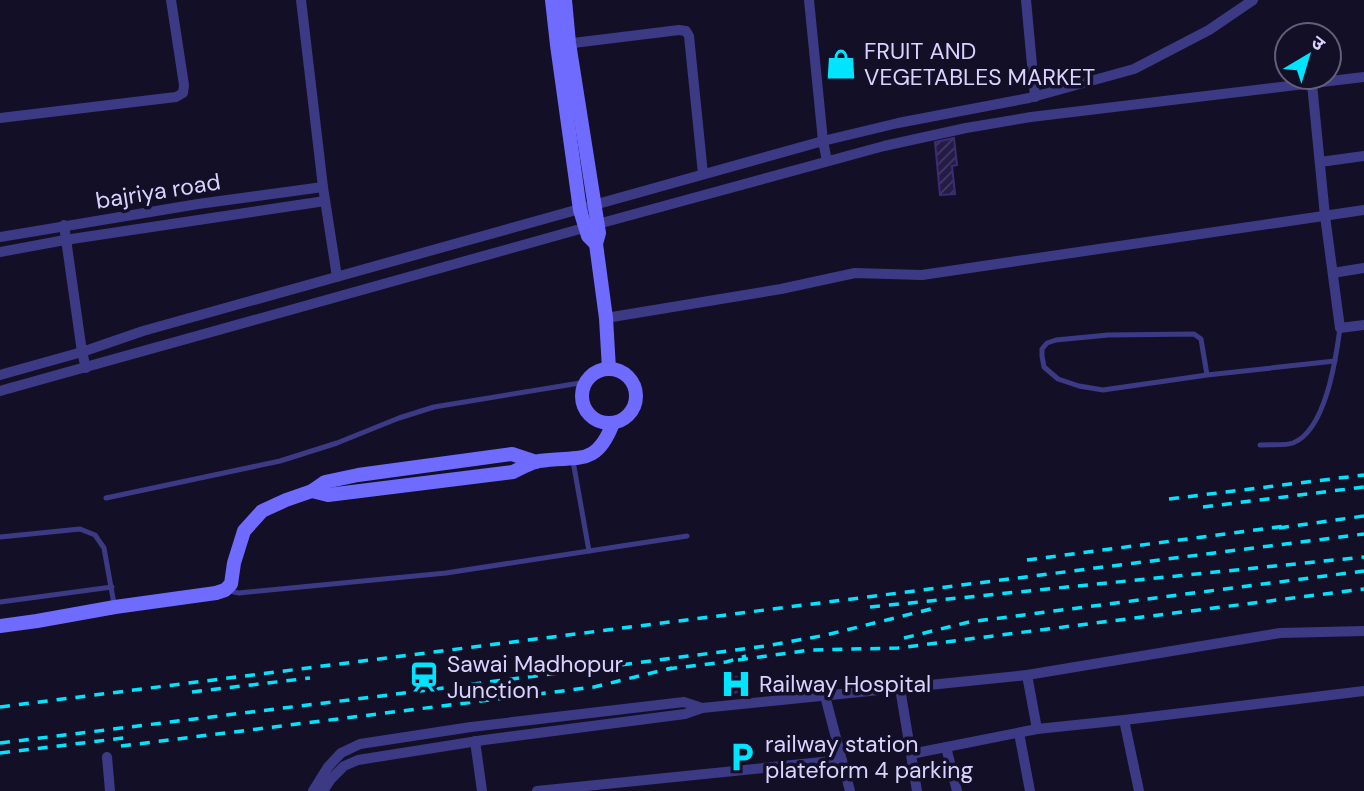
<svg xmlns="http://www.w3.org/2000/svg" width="1364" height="791" font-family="'DM Sans','Noto Sans Devanagari',sans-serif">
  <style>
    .building { fill: url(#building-hatch); stroke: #3b2d73; stroke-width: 2 }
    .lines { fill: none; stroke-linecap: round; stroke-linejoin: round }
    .lane { stroke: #3d3a85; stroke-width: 5 }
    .street { stroke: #3d3a85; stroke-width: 10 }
    .secondary { stroke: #6f6bff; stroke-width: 14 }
    .rail { stroke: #00e5ff; stroke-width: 3.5; stroke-dasharray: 10 9; stroke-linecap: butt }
    .labels { text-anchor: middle; stroke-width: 7; stroke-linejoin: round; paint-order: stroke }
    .poi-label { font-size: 23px; fill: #d9d4ff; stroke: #130f26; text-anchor: start }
    .street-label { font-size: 23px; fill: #d9d4ff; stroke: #130f26 }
  </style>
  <defs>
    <pattern id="building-hatch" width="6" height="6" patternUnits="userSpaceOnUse" patternTransform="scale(1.75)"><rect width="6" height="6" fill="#241b47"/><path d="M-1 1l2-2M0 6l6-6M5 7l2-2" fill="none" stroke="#433b63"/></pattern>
  </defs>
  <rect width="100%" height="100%" fill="#130f26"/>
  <g class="building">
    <polygon points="954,138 957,165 952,166 955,194 940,195 935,142"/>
    <polygon points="750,675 745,690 726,695 724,679"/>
  </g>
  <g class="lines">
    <g class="lane">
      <polyline points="1207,375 1201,339 1194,334 1108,335 1056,340 1047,343 1042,349 1042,356 1044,367 1058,379 1079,386 1103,390 1207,375 1335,361"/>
      <path d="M1260 445C1269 444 1284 446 1293 443 1326 430 1336 358 1340 328"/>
      <polyline points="106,498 280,461 337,443 399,418 434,407 586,382"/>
      <polyline points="0,537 80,529 95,535 104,548 114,604"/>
      <polyline points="589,551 687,536"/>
      <polyline points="229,591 239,593 446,573 589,551 573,461"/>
      <polyline points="0,602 112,587"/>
    </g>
    <g class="street">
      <polyline points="301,0 323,187 337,277"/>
      <polyline points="809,0 823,141 827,161"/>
      <polyline points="1026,0 1035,97"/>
      <polyline points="565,44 679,30 686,31 689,36 703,174"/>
      <polyline points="1312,84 1325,216 1340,328 1364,325"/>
      <polyline points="0,118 176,97 183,93 184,85 171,0"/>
      <polyline points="1320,162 1364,156"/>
      <polyline points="64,225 82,352 86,368"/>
      <polyline points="0,237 198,204 323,187"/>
      <polyline points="0,252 65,240 325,201"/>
      <polyline points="1333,273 1364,268"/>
      <polyline points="606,318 781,289 855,273 922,275 1364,210"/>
      <polyline points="0,375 82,352 143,331 823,141 898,123 1029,98 1134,69 1209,30 1253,0"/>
      <polyline points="0,391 598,224 884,146 966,128 1031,117 1364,77"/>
      <polyline points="1027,675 1037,729 1124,720 1139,791"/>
      <polyline points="900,688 917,791"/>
      <polyline points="825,696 850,791"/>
      <polyline points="1124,720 1364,691"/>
      <polyline points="1019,733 1030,791"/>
      <polyline points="475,741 482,791"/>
      <polyline points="946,747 957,791"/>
      <polyline points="911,754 1037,729"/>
      <polyline points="107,757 110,791"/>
      <polyline points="313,791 328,767 341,753 360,744 471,727 684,702 702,708"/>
      <polyline points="323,791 331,779 344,766 358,760 484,740 685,714 702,708 1027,675 1280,633 1364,631"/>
      <polyline points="537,791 842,760"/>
    </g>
    <g class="secondary">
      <polyline points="552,0 557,45 580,210 588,236 596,244"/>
      <polyline points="565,0 569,43 599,233 596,244 606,318 609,369"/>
      <circle cx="609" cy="396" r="27"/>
      <path d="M312 491 328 495 513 472C521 468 530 463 539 461 578 455 596 468 613 423"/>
      <polyline points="0,626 37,621 115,607 216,593 225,590 231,584 234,563 244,531 262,511 286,500 312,491 325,482 358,475 512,454 536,462"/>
    </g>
    <g class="rail">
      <polyline points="1169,499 1364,475"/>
      <polyline points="1203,507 1364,487"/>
      <polyline points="1279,528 1364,516"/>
      <polyline points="1027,560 1286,526"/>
      <polyline points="870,607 1364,557"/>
      <polyline points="904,638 969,622 1364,571"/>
      <polyline points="738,660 810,650 898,648 1364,589"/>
      <polyline points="667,669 726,662 746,656"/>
      <polyline points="192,692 310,678"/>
      <polyline points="0,707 1364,534"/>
      <polyline points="0,743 389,695 766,646 826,635 931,609"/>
      <polyline points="121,746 594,687 672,668"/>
      <polyline points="0,753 132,737"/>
    </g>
  </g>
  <defs>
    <g id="shop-bare" transform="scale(2.415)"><path d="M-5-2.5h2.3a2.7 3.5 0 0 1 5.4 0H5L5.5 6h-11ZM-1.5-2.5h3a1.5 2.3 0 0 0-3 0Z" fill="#00e5ff" stroke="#130f26" stroke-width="2.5" paint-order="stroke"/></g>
    <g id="station-bare" transform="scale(2.415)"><path d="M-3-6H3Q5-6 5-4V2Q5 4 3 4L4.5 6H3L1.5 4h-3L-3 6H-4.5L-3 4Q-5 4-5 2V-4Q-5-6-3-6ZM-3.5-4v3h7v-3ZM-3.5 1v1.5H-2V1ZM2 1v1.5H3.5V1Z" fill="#00e5ff" stroke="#130f26" stroke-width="2.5" paint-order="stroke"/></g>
    <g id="hospital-bare" transform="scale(2.415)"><path d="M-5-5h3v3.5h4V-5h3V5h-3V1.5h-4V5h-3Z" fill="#00e5ff" stroke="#130f26" stroke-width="2.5" paint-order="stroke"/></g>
    <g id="parking-bare" transform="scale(2.415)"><path d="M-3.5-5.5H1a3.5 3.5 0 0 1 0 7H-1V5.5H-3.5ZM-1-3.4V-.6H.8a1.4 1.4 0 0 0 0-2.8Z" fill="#00e5ff" stroke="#130f26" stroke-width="2.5" paint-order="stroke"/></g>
  </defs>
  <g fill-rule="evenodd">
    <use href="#shop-bare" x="841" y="64"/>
    <use href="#station-bare" x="424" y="677"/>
    <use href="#hospital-bare" x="736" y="684"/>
    <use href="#parking-bare" x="742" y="757"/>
  </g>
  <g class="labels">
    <g class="poi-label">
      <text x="864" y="59">FRUIT AND<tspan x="864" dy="26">VEGETABLES MARKET</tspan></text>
      <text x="447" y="672">Sawai Madhopur<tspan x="447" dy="26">Junction</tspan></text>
      <text x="759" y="692">Railway Hospital</text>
      <text x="765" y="752">railway station<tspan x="765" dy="26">plateform 4 parking</tspan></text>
    </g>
    <g class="street-label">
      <text transform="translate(158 191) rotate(-9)" y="8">bajriya road</text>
    </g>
  </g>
  <g transform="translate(1308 56) rotate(38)"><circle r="33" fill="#130f26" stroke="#625e7d" stroke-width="2"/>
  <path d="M0-5L12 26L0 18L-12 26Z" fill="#00e5ff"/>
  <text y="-10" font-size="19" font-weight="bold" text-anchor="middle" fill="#d9d4ff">उ</text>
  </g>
</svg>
